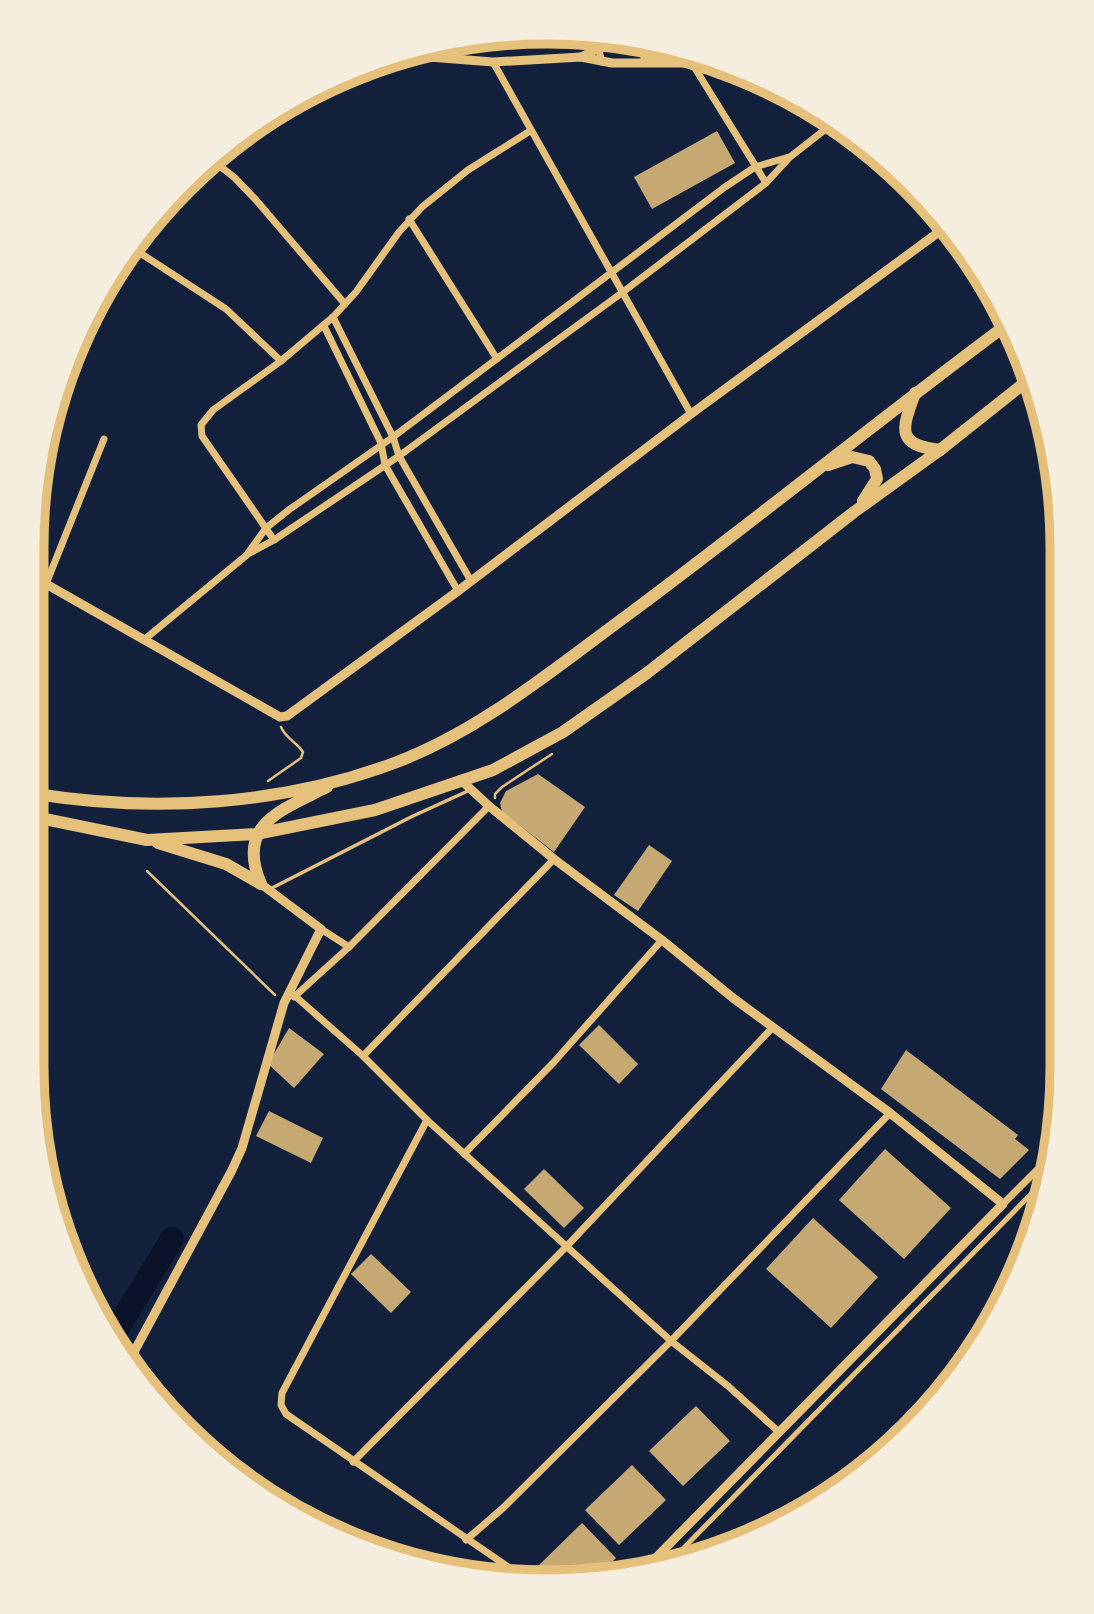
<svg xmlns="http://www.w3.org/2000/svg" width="1094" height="1614" font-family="'Fira Sans',sans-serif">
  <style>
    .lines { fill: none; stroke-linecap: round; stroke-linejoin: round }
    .river { stroke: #0b132b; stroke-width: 24 }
    .building { fill: #c6a872 }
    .path { stroke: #e5c07b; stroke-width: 2.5 }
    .service { stroke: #e5c07b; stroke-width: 3.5 }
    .pedestrian { stroke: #e5c07b; stroke-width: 5 }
    .minor { stroke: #e5c07b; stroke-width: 7 }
    .tertiary { stroke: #e5c07b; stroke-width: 9 }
    .trunk { stroke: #e5c07b; stroke-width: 12 }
    .rim { fill: none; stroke: #e5c07b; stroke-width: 9 }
  </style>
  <rect width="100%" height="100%" fill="#14213d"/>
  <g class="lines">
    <polyline class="river" points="111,1339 172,1239"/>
  </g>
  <g class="building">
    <polygon points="717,131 735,163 652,209 634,177"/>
    <polygon points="538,774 585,807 554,852 502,812 500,803 506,791"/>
    <polygon points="649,845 672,861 638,911 614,895"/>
    <polygon points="599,1025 638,1064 619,1084 579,1045"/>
    <polygon points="289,1028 324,1054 294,1088 268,1064"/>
    <polygon points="906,1050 1018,1135 1015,1139 1029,1150 1000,1179 881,1089"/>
    <polygon points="269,1111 323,1138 311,1163 256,1136"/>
    <polygon points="885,1149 951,1208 904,1259 839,1200"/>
    <polygon points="544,1169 584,1208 564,1228 524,1189"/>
    <polygon points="813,1218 878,1277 831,1328 766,1269"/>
    <polygon points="371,1254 411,1292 391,1313 351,1274"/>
    <polygon points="696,1406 730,1441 683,1486 649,1451"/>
    <polygon points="632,1465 666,1500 619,1545 585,1510"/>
    <polygon points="582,1523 616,1558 598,1576 546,1579 536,1568"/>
  </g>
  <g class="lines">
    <g class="path">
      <path d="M268 781 301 758 303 752C297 742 286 739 281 727"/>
      <polyline points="495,798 495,794 502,787 552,754"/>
      <polyline points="147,871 275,995"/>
    </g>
    <polyline class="service" points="270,889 413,816 470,790"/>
    <polyline class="pedestrian" points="666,1566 1035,1190"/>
    <g class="minor">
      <polyline points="595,36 602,62"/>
      <polyline points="641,41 645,63"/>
      <polyline points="493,62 691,414"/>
      <polyline points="693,65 766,183"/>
      <polyline points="211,159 235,178 256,200 345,304"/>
      <polyline points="409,219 497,359"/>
      <polyline points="134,249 226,309 281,361"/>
      <polyline points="333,317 393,437 399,456 471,581"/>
      <polyline points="324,326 381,443 385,465 458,591"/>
      <polyline points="274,540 202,436 201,425 213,410 281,361 333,317 356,292 399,232 422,207 468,170 530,131"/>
      <polyline points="248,553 266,528 290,509 393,437 725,187 755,167 789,157"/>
      <polyline points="46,584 104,439"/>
      <polyline points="145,639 248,554 274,540 399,456 623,292 766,183 790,157 836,121"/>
      <polyline points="321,929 349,947"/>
      <polyline points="295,996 363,1056 427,1120 671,1341 728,1386 779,1432"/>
      <polyline points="294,997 349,947 489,806"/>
      <polyline points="363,1056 554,859"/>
      <polyline points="427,1120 282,1393 281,1405 286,1414 527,1580"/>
      <polyline points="464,1154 554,1062 662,940"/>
      <polyline points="1003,1204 1042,1165"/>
      <polyline points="353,1462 566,1247 772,1028"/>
      <polyline points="466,1540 503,1508 671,1341 890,1113"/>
    </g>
    <g class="tertiary">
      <polyline points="403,55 493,62 581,57 612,63 719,63"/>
      <polyline points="581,57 599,48 638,40"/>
      <polyline points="39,580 280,717 287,716 458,591 691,414 947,226"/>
      <polyline points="463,782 489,806 554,859 662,940 733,998 890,1113 1003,1204 641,1573"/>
      <polyline points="128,1363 231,1172 242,1148 284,1003 321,929 261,884"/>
    </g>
    <g class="trunk">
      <path d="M915 393C902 429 895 445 940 450"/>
      <polyline points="828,465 852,457 869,461 875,469 877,479 863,501"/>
      <path d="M36 794C155 813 284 805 397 762 483 729 555 668 629 614 757 519 881 418 1009 323"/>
      <polyline points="35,817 147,840 256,834 375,810 493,770 563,732 647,673 854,512 940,450 1032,377"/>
      <polyline points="158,843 226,864 261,884"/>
      <path d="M261 884C235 824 282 810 327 787"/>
    </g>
  </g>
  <path d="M0 0H1094V1614H0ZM547 44H547A503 503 0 0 1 1050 547V1067A503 503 0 0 1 547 1570H547A503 503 0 0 1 44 1067V547A503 503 0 0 1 547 44Z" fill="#f5edde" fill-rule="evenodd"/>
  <path class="rim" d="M547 44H547A503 503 0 0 1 1050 547V1067A503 503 0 0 1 547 1570H547A503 503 0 0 1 44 1067V547A503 503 0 0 1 547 44Z"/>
</svg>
